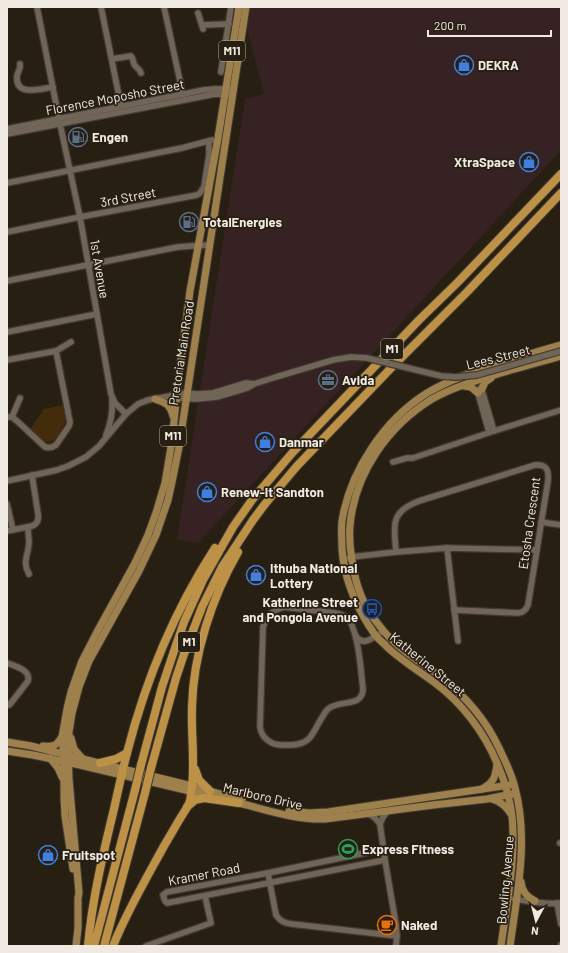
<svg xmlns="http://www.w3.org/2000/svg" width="568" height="953" font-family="Barlow,sans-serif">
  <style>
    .industrial { fill: #362223 }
    .green { fill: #422c0b }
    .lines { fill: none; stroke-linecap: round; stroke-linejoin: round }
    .minor-casing { stroke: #423a33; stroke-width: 8 }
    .major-casing { stroke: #423a33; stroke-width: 9 }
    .highway-casing { stroke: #423a33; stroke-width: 10 }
    .minor { stroke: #706557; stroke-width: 5.5 }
    .major { stroke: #9e804d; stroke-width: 7 }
    .highway { stroke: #bd9246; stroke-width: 8 }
    .minor-bridge-casing { stroke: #423a33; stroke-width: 8; stroke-linecap: butt }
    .highway-bridge-casing { stroke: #423a33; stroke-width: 10; stroke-linecap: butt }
    .minor-bridge { stroke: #706557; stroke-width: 5.5 }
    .highway-bridge { stroke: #bd9246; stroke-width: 8 }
    .labels { text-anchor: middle; stroke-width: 3.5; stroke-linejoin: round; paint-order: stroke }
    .shield { fill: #281f13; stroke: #b4ada4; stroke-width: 1 }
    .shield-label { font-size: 12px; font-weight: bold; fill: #f0eae2 }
    .poi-label { font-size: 13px; font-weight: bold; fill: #f0eae2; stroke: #281f13; text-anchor: start }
    .street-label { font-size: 13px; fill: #f0eae2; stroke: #281f13 }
  </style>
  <rect width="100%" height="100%" fill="#281f13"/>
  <polygon class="industrial" points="241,7 561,7 561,150 198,543 177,540 245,99 264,94"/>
  <path class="green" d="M63 405C64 409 65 414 66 418 66 424 55 444 48 442 42 441 35 432 31 428L44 409Z"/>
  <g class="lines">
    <g class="minor-casing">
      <g id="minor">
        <polyline points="37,7 60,124 80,217 111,394 115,403 126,414"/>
        <polyline points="101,7 121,106"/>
        <polyline points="164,7 183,95"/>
        <polyline points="198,13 203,29"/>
        <polyline points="202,25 229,24"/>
        <path d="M112 59 131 56C133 58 133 61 134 64 136 68 139 68 141 73"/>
        <path d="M20 64C21 70 18 70 17 76 15 97 40 89 53 87"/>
        <polyline points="221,72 231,7"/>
        <polyline points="7,129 204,90 214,89 229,89"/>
        <polyline points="7,134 205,96 214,94 229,95"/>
        <polyline points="7,183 182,148 212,140"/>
        <polyline points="7,232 80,217 197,195 200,193 204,187 209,155 209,141"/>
        <polyline points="7,281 178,247 191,246 210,245"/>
        <polyline points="7,332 97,314"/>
        <polyline points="7,360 56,351 71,342"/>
        <polyline points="481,387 494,431"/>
        <polyline points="477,390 489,432"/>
        <polyline points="174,398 176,398 196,399 217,397 247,388 254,384 276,377"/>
        <path d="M7 417H12L17 421 45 447C49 448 52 448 56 445L69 426 70 422 56 351"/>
        <polyline points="12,417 20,398"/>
        <path d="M106 435C111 423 113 412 112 399"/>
        <polyline points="393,462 407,458 413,458 494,431 561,410"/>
        <polyline points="7,481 57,470 68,466 86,457 99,446 126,414 138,404 148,400 170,396 177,393 199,394 213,393 223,390 246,383 254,384"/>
        <polyline points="7,504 13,530"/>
        <polyline points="541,522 561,525"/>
        <path d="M28 527C28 532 29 538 29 543 28 556 22 562 29 574"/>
        <path d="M7 531 32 526C37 524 39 520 38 514L32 475"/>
        <polyline points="447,548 458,641"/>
        <path d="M396 552C394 524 390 512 419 501L535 465C547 464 549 470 548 481L528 605C526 610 523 613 518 613L454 610"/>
        <polyline points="343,561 351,557 396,552 447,548 537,550"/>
        <path d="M284 607 335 613C340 614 345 615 349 619 352 623 352 627 354 631 360 650 361 671 363 690 361 708 340 699 328 709 326 711 324 714 323 716 312 732 313 744 291 745 285 745 278 746 272 743 266 740 261 735 260 727L263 627C267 616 272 610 284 607Z"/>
        <path d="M356 636C363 648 375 636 383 631"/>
        <path d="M7 663C15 666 31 670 28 681L11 703 9 705H7"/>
        <polyline points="388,811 383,817 380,824 385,860 396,925 397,936 396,946"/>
        <polyline points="369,814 375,818 380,824"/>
        <polyline points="560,843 561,843"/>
        <polyline points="384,849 268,873 167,892 163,895 165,901 167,903 385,860"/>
        <path d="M268 873 276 915C280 921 284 923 292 924L397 936"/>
        <path d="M514 899C526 901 549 905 561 903"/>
        <polyline points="557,903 561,924"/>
        <polyline points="146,946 211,923 205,896"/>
        <polyline points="561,946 561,945"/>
      </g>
    </g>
    <g class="major-casing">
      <g id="major">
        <polyline points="464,386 471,387 478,393"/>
        <polyline points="482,389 485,382 491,378"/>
        <path d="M155 399C166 403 170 404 173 416"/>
        <polyline points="71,738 74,749 82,758"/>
        <polyline points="7,742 31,746 123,769 192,786 242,800"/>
        <path d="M43 746C54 747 56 746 62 737"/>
        <polyline points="7,751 33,755 80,765 211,796"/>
        <polyline points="50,758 58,768 62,777"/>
        <path d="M482 789C494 782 495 778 497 765"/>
        <path d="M492 799C501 801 506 807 511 814"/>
        <path d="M235 802C264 809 294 820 325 819L433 805 487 799 512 794"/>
        <polyline points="289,811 309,813 328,812 510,785"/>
        <polyline points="73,869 65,816 64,797 64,762 62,737 67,709 71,692 82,661 97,632 135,563 148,535 156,513 165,483 172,441 178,382 190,291 218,138 239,7"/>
        <path d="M521 882C522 892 527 897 535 901"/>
        <polyline points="76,946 78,928 78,898 79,893 69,779 68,749 69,732 72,713 79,687 89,661 139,571 156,535 168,500 172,482 179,447 246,7"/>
        <path d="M501 946C506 909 514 869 513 832 513 809 506 784 497 763 484 732 462 703 435 683 419 671 402 661 387 647 384 643 379 640 376 636 373 633 372 629 369 626 354 602 344 577 342 549 342 540 341 530 342 521 350 471 384 420 427 393 449 380 473 372 497 364 518 358 539 351 561 345"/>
        <path d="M510 946C517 894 529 839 515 788 512 774 505 761 499 748 486 720 464 695 440 676 433 671 425 666 418 661 403 651 389 639 378 624 363 606 355 583 352 560 350 549 349 537 350 525 355 473 388 426 432 399 453 387 478 380 501 373 521 367 541 362 561 356"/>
      </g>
    </g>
    <g class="highway-casing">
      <g id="highway">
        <polyline points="100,763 116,759 127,753"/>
        <polyline points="141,765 162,687 174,651 184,622 203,580 233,527 252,500 293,452 419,320 458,282 561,174"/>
        <polyline points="151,768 176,678 184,654 202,607 222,567 253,520 265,504 297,466 393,366 467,292 561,193"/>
        <polyline points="195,769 199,780 210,791"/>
        <polyline points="187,807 195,800 204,798 239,803"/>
        <path d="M88 946C92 900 103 854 114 809 118 791 122 772 127 753 145 682 175 610 215 548"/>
        <polyline points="94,946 135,790"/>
        <polyline points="104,946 145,793"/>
        <path d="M113 946C127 911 146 879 164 846 170 836 175 827 181 817 184 812 188 807 190 801 191 796 191 791 192 786 195 760 191 734 192 707 193 655 212 597 238 552"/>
      </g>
    </g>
    <use href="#minor" class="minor"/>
    <use href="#major" class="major"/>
    <use href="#highway" class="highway"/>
    <g class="minor-bridge-casing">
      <polyline id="minor-bridge" points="276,377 333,360 351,357 367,358 441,376 456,377 477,375 561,351"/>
    </g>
    <g class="highway-bridge-casing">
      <g id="highway-bridge">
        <polyline points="135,790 141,765"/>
        <polyline points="145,793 151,768"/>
      </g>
    </g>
    <use href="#minor-bridge" class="minor-bridge"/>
    <use href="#highway-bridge" class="highway-bridge"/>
  </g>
  <defs>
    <g id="shop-ring" transform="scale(1)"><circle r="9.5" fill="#281f13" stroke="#3f7fe0" stroke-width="1.5"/><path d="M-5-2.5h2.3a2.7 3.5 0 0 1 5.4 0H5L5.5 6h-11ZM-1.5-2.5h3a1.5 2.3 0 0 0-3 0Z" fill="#3f7fe0"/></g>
    <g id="fuel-ring" transform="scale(1)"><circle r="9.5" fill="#281f13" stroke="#5c6f8a" stroke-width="1.5"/><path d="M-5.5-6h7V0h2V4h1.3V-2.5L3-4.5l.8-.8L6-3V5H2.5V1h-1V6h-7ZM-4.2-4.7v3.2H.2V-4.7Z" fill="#5c6f8a"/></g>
    <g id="office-ring" transform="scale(1)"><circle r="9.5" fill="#281f13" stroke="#5c6f8a" stroke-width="1.5"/><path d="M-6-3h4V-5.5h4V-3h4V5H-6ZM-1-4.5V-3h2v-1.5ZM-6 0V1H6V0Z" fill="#5c6f8a"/></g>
    <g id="bus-ring" transform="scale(1)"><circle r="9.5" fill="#281f13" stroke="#1a4fb4" stroke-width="1.5"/><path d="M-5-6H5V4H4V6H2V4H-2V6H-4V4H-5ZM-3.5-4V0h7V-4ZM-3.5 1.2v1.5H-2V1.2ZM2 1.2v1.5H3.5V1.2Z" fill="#1a4fb4"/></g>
    <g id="stadium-ring" transform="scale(1)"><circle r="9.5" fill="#281f13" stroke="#2e9e5b" stroke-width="1.5"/><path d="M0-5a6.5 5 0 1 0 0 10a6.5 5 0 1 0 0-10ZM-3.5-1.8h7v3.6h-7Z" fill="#2e9e5b"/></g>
    <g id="cafe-ring" transform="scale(1)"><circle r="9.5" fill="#281f13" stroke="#e8710a" stroke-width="1.5"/><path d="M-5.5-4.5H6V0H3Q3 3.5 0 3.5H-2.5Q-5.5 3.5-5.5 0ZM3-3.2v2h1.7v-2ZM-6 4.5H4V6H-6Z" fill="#e8710a"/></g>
  </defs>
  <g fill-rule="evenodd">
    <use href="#shop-ring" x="464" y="65"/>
    <use href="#fuel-ring" x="78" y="137"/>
    <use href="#shop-ring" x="529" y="162"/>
    <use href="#fuel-ring" x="189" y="222"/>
    <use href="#office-ring" x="328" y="380"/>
    <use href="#shop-ring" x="265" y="442"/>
    <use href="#shop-ring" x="207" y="492"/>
    <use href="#shop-ring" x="256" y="575"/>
    <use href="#bus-ring" x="372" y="609"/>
    <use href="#stadium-ring" x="348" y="849"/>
    <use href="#shop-ring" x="48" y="855"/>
    <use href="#cafe-ring" x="387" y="925"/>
  </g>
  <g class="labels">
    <g class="shield">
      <rect x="219" y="41" width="26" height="20" rx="3"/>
      <rect x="381" y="339" width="22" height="20" rx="3"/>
      <rect x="160" y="426" width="26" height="20" rx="3"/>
      <rect x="178" y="632" width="22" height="20" rx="3"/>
    </g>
    <g class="shield-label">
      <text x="232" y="55">M11</text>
      <text x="392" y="353">M1</text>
      <text x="173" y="440">M11</text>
      <text x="189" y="646">M1</text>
    </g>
    <g class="poi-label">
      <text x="478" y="70">DEKRA</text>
      <text x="92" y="142">Engen</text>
      <text x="515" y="167" text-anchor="end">XtraSpace</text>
      <text x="203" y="227">TotalEnergies</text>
      <text x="342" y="385">Avida</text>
      <text x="279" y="447">Danmar</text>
      <text x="221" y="497">Renew-It Sandton</text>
      <text x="270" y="573">Ithuba National<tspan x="270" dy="15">Lottery</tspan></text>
      <text x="358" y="607" text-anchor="end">Katherine Street<tspan x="358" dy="15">and Pongola Avenue</tspan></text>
      <text x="362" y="854">Express Fitness</text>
      <text x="62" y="860">Fruitspot</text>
      <text x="401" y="930">Naked</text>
    </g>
    <g class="street-label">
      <text transform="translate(115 97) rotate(-11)" y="5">Florence Moposho Street</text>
      <text transform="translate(128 197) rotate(-11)" y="5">3rd Street</text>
      <text transform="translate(100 269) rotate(80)" y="5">1st Avenue</text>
      <text transform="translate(181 353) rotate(-81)" y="5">Pretoria Main Road</text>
      <text transform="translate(498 357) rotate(-14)" y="5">Lees Street</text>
      <text transform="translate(529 523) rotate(-82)" y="5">Etosha Crescent</text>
      <text transform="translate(428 664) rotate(39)" y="5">Katherine Street</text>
      <text transform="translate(263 796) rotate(13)" y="5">Marlboro Drive</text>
      <text transform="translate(204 874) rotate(-11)" y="5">Kramer Road</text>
      <text transform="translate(505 880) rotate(-85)" y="5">Bowling Avenue</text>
    </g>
  </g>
  <rect width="568" height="953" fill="none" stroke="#f0eae2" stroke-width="16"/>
  <g transform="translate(536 921) rotate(187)" stroke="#281f13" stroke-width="3" paint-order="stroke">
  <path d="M0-3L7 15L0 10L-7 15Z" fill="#f0eae2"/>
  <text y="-6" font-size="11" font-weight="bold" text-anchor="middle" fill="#f0eae2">N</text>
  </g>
  <path d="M428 30v6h123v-6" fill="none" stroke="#f0eae2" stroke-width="2"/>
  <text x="434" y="30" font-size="12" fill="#f0eae2" stroke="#281f13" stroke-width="3" paint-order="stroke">200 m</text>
</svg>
